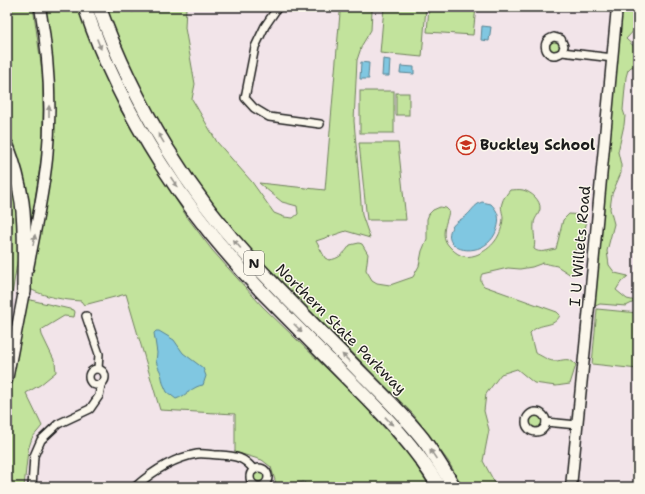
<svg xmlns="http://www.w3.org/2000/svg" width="645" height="494" font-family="'Shantell Sans',sans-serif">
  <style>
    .green { fill: #c2e39c; stroke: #6f805c }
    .water { fill: #80c7e1; stroke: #588392 }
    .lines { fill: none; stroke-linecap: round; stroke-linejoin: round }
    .street-casing { stroke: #1c1c1c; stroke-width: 10 }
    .secondary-casing { stroke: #1c1c1c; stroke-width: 13 }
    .highway-casing { stroke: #1c1c1c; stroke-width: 16 }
    .street { stroke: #fbf7ec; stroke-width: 7 }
    .secondary { stroke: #fbf7ec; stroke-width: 10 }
    .highway { stroke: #fbf7ec; stroke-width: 13 }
    .oneway { fill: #97948e }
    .labels { text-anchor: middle; stroke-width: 3; stroke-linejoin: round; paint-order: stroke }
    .shield { fill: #fbf7ec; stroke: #5f5e5a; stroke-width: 1 }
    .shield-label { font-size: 14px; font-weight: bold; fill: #1c1c1c }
    .poi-label { font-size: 15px; font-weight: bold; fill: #1c1c1c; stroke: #fbf7ec; text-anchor: start }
    .street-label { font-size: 15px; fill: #1c1c1c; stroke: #fbf7ec }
  </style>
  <rect width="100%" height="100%" fill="#f2e4e9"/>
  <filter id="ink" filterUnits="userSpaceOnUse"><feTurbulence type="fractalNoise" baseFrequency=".025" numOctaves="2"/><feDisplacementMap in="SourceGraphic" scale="8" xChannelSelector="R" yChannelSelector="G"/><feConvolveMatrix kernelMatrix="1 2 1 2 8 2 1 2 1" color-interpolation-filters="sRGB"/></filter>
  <g filter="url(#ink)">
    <g class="green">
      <polygon points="7,7 33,7 43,78 43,147 32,218 28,232 24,187 7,130"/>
      <path d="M43 7H77L121 111 154 165 187 217 212 250 262 306 357 398 409 455 430 487H309L304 482 277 487 271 467 262 460 235 452V414L160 410 126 294 84 305 81 301C64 300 45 297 30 289L29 286 47 184Z"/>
      <path d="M104 7H128L132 12 136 11V7H186L185 28 195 84 192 99 217 142 252 182 274 213 284 217 293 218 298 214 297 206 282 202 259 183 325 190 340 13 343 7H374L372 11 371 30 362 45 357 60 354 121 362 215 370 238 346 231 316 241 325 258 329 260C339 259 345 253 350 245L359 243 362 244 368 254 366 270 372 280 377 283 390 285 413 277 419 266 422 251 427 239V219L429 214 433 210 440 207 446 208 449 211C447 223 439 235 449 246 457 255 464 259 476 255 492 249 502 236 503 218 503 213 500 208 502 203 503 198 507 194 510 190 514 190 519 189 523 190 531 192 541 200 540 209 539 215 534 218 534 224 533 233 536 239 534 249 539 254 549 250 556 249L563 220 569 214 581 215 587 221 582 240 574 252 579 270 571 275 557 266 543 263 532 267 520 269 508 268 482 274C480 278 480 282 484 286L557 312 560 315C554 329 541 321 530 333L535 353C541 355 548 361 554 361 564 361 568 356 576 365L570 384 556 386 534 383 517 369 501 374 486 394 484 411 489 430 483 461 497 487H463L448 461 413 414 239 238 207 198 169 143 145 100Z"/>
      <polygon points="384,7 426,7 422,57 380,53"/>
      <polygon points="429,7 476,7 473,35 427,32"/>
      <polygon points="620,7 638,7 638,26 626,39 638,50 638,66 631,67 628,70 626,77 623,110 625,116 624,125 618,152 621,165 621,173 612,194 610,209 614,224 607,251 609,265 615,273 628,276 621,282 616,290 627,299 636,301 626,306 600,304 595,306 592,312"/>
      <polygon points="559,38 562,51 553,55 546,43"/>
      <rect x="360" y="91" width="34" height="42"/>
      <rect x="396" y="93" width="13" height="22"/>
      <polygon points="359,143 398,143 406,220 367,220"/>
      <polygon points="7,161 19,215 20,244 7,326"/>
      <polygon points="26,299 74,310 75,312 74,317 64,316 41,330 42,335 55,362 56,372 40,385 26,393 42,426 32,438 28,450 24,487 7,487 7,407"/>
      <polygon points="597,309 638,313 638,369 592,364"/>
      <circle cx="536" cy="422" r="10"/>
      <circle cx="260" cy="477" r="9"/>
    </g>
    <g class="water">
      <polygon points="482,26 491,27 489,41 481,40"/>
      <polygon points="383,59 390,60 389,76 382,76"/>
      <polygon points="361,62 369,63 368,77 369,79 360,79"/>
      <polygon points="401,66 414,67 414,74 400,73"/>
      <path d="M482 202 491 204C499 212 500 219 497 229 487 261 438 253 452 227 455 222 462 219 466 216 472 211 474 205 482 202Z"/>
      <path d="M156 331H159L174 340 183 353 203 368 206 376 203 385C193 386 186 396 176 399L167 392 163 383 161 373 158 367 156 361 157 353 154 333Z"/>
    </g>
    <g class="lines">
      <g class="street-casing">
        <g id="street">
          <polyline points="278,7 265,26 255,47 245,98 254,108 269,117 320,124"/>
          <path d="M562 52 564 46 561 39 554 37C537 41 548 63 562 52L613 58"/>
          <polyline points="86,316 99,354 98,369"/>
          <circle cx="97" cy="377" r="8"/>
          <circle cx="536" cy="422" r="10"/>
          <polyline points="546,422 577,425"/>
          <circle cx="259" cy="477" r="9"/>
          <polyline points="32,487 34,456 41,440 58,424 90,409 99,396 101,385"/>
          <path d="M135 487C153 471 173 458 197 454 204 453 212 455 219 455 236 456 244 457 254 470"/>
        </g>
      </g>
      <g class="secondary-casing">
        <g id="secondary">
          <path d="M28 268C35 232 43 196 47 159 52 108 49 57 40 7"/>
          <polyline points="7,380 25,286"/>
          <polyline points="571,487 591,287 617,7"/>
        </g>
      </g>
      <g class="highway-casing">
        <g id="highway">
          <path d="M85 7C122 118 190 219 271 301 298 328 325 356 352 383 384 415 416 447 439 487"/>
          <path d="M99 7C134 105 191 198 263 273 296 308 330 341 363 375 383 395 405 416 423 439 434 454 444 471 454 487"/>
          <path d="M7 146C14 164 19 183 22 202 26 232 24 262 24 292"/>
        </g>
      </g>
      <use href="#street" class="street"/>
      <use href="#secondary" class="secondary"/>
      <use href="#highway" class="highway"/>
    </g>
    <defs><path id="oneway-solid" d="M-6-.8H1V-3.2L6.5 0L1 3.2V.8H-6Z"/></defs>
    <g class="oneway">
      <use href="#oneway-solid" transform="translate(99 44) rotate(68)"/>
      <use href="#oneway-solid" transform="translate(49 111) rotate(-90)"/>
      <use href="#oneway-solid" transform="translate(161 138) rotate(-121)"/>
      <use href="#oneway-solid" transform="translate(174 182) rotate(56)"/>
      <use href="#oneway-solid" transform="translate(34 240) rotate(-79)"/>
      <use href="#oneway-solid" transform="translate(237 244) rotate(-130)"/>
      <use href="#oneway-solid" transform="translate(298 328) rotate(45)"/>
      <use href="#oneway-solid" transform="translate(346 358) rotate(-135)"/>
      <use href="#oneway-solid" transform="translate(389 421) rotate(47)"/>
      <use href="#oneway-solid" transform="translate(433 454) rotate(-124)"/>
    </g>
  </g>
  <defs>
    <g id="school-ring" transform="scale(1)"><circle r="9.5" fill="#fbf7ec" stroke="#c8321e" stroke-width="1.5"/><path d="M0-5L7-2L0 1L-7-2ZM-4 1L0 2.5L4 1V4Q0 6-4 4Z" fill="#c8321e"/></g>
  </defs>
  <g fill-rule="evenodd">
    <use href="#school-ring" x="466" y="145"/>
  </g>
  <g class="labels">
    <rect class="shield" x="244" y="251" width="20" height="24" rx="3"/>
    <g class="shield-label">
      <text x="254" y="268">N</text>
    </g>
    <g class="poi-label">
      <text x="480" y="150">Buckley School</text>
    </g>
    <g class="street-label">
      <text transform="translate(580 246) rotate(-85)" y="5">I U Willets Road</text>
      <text transform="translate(341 329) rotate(45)" y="5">Northern State Parkway</text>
    </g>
  </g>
  <rect width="645" height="494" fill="none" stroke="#fbf7ec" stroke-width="24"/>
  <rect x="12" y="12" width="621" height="470" fill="none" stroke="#1c1c1c" stroke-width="1.5" filter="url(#ink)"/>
</svg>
